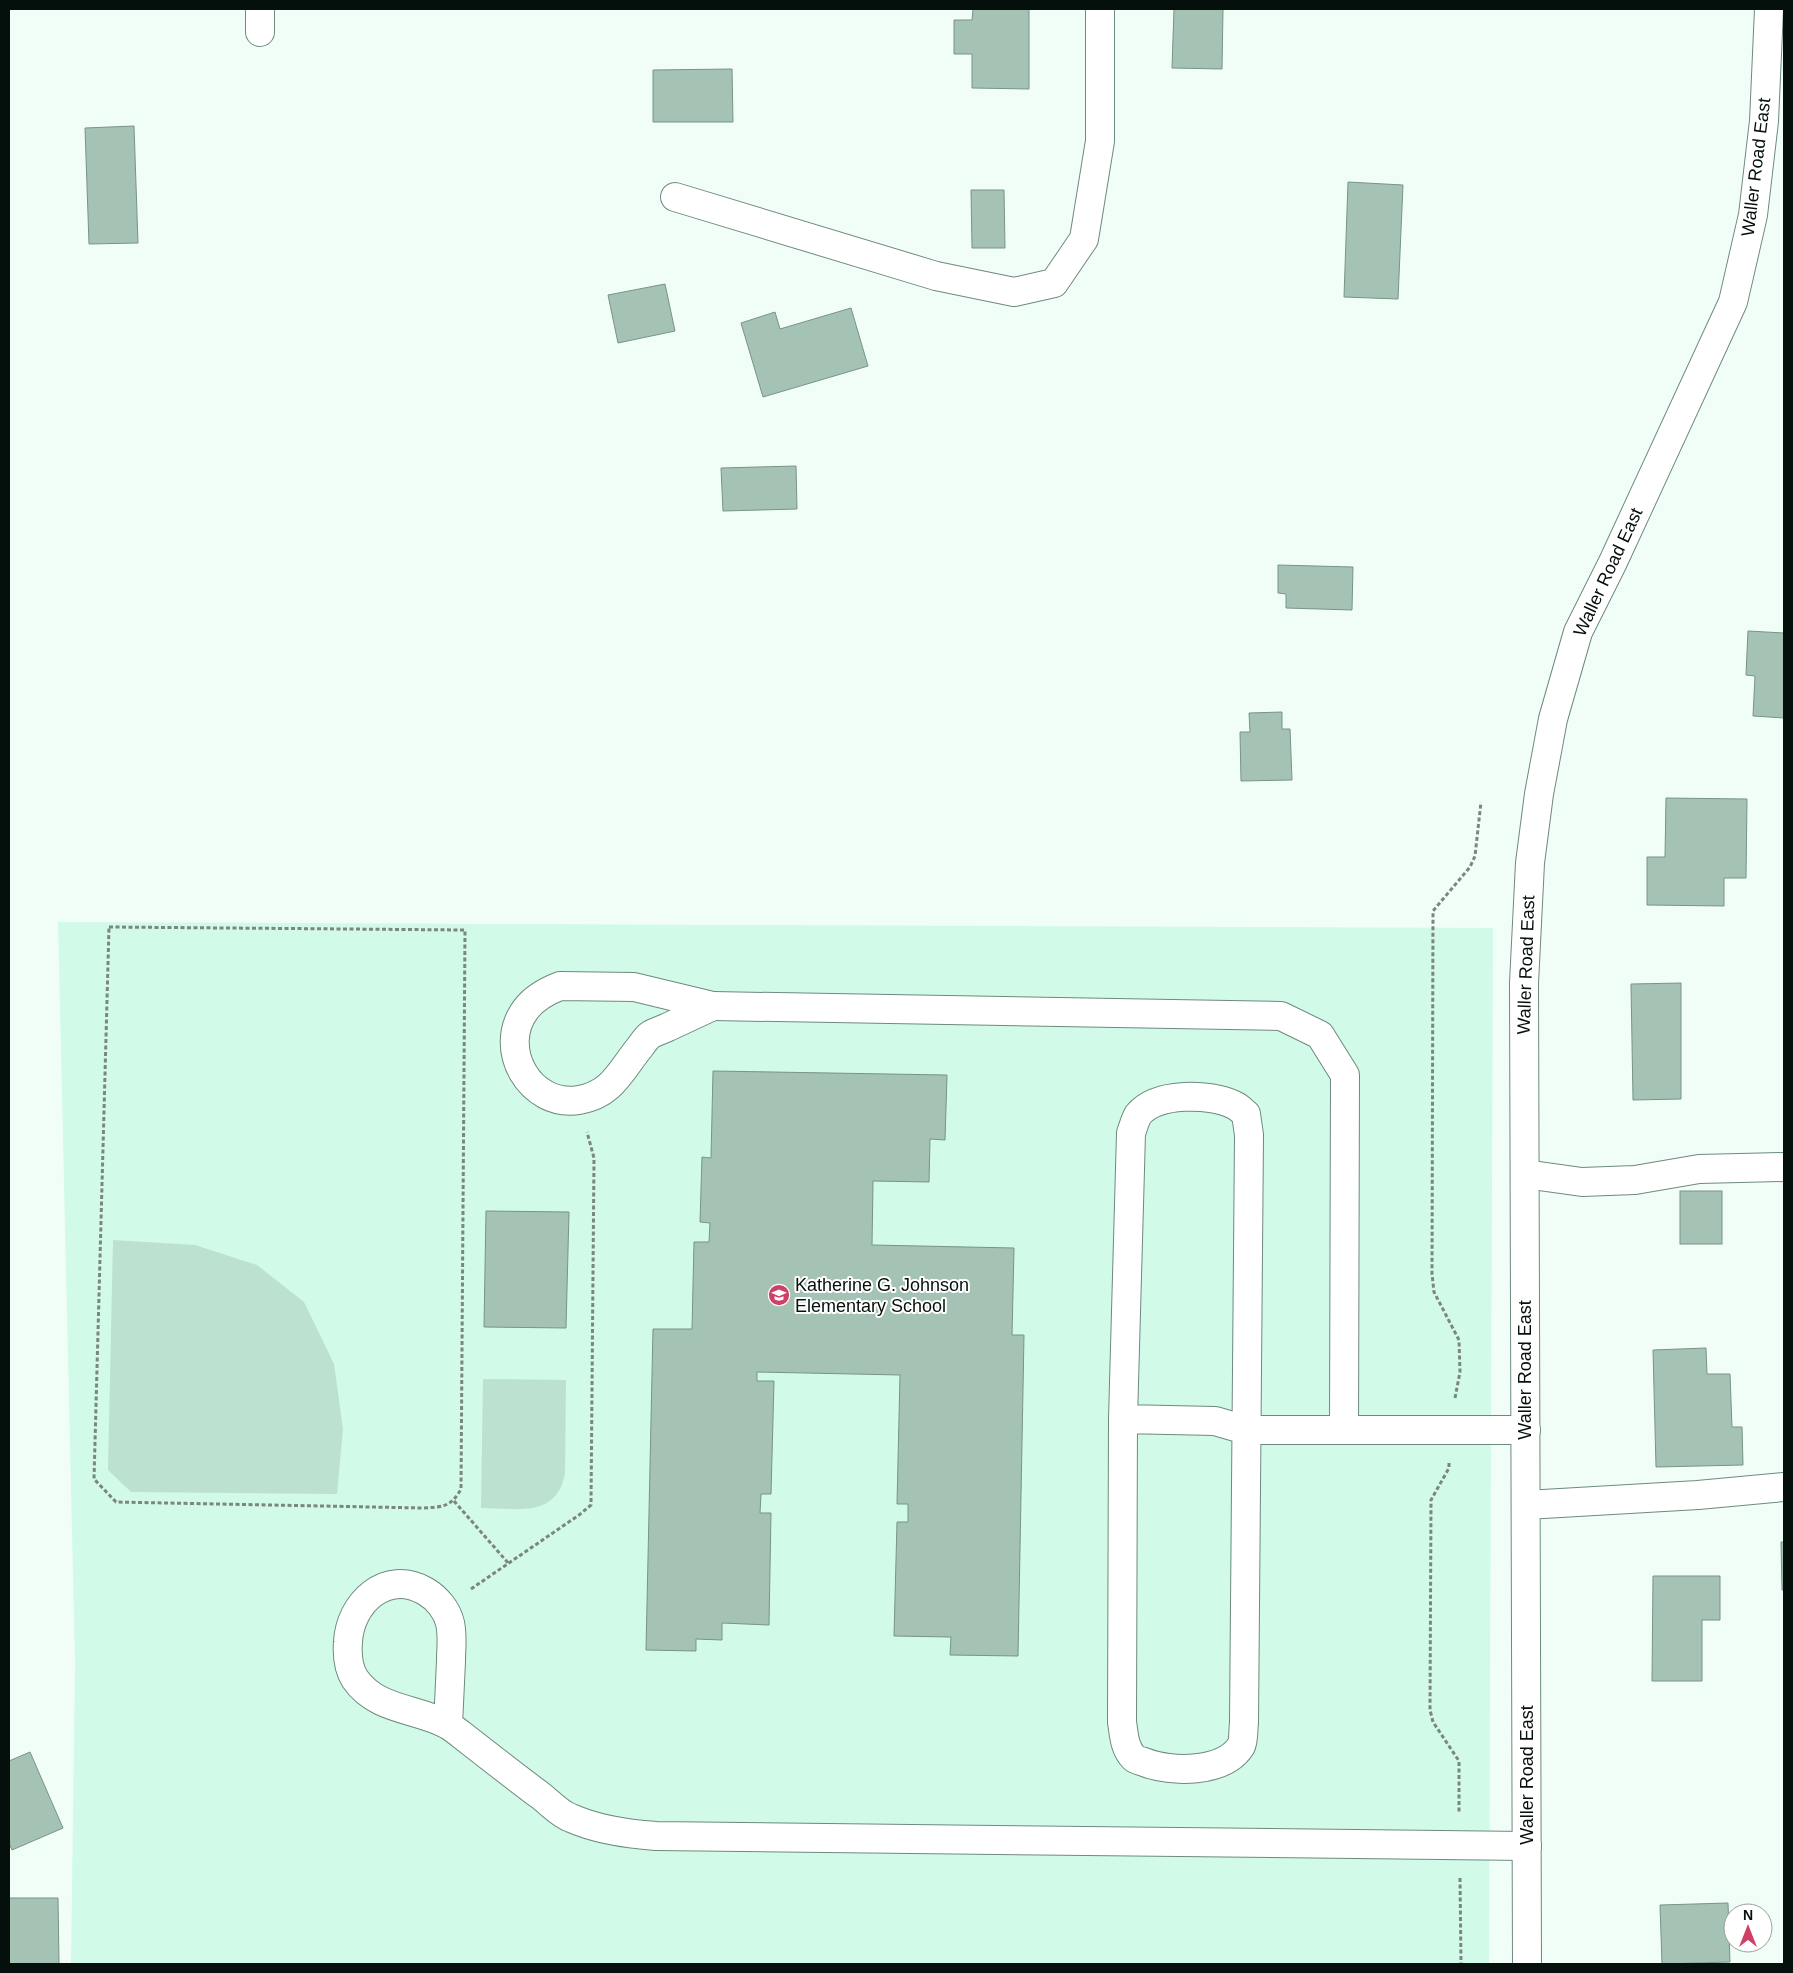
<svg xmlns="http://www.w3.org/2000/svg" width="1793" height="1973" font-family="Arial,sans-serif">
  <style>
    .built { fill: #d2fae8 }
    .green { fill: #bce1d0 }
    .building { fill: #a4c3b5; stroke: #779487 }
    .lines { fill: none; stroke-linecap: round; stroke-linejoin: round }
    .minor-casing { stroke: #6d8a7d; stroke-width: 30 }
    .path { stroke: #7b8681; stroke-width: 3; stroke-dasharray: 4 2.5; stroke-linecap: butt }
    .minor { stroke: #fff; stroke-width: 28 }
    .labels { text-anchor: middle; stroke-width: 4; stroke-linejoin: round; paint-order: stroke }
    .street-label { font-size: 18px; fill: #050f0b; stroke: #fff }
    .poi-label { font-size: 18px; fill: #050f0b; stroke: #fff; text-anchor: start }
  </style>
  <rect width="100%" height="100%" fill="#f1fef8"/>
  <polygon class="built" points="58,922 1493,928 1489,1964 71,1964 75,1663"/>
  <g class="green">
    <polygon points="113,1240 195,1245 257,1265 304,1302 334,1364 343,1429 337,1494 131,1492 108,1470"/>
    <path d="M483 1379 566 1380 565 1473C557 1519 516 1508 481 1508Z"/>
  </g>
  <g class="building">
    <polygon points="973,9 1029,9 1029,89 972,88 972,54 954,54 954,20 972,20"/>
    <polygon points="1174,9 1223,9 1222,69 1172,68"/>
    <polygon points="732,69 733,122 653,122 653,70"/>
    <polygon points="134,126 138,243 89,244 85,128"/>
    <polygon points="1348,182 1403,185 1398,299 1344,297"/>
    <polygon points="971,190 1004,190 1005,248 972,248"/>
    <polygon points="665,284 675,331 618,343 608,295"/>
    <polygon points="851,308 868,366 763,397 741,323 775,312 780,329"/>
    <polygon points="796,466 797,509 723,511 721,468"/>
    <polygon points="1278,565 1353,567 1352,610 1286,608 1286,594 1278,593"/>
    <polygon points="1748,631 1784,633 1784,718 1753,716 1755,676 1746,675"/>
    <polygon points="1282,712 1282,729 1290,729 1292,780 1241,781 1240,732 1250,732 1249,713"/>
    <polygon points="1666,798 1747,799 1746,878 1724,878 1724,906 1647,905 1647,857 1665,857"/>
    <polygon points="1681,983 1681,1099 1633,1100 1631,984"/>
    <polygon points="713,1071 947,1075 945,1140 930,1139 929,1182 873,1181 872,1245 1014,1248 1012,1335 1024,1335 1018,1656 950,1655 951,1637 894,1636 897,1522 908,1522 908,1504 897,1504 900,1375 757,1372 757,1381 774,1381 771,1494 761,1494 760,1513 771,1513 769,1625 722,1623 722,1640 696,1639 696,1651 646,1650 653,1329 692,1329 694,1242 709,1242 710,1223 700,1222 702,1157 711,1158"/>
    <rect x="1680" y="1191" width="42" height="53"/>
    <polygon points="486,1211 569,1212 566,1328 484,1327"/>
    <polygon points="1706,1348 1707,1374 1730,1374 1732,1427 1742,1427 1743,1465 1656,1467 1653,1350"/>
    <polygon points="1781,1542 1784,1542 1784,1590 1782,1590"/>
    <polygon points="1653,1576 1720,1576 1720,1620 1702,1620 1702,1681 1652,1681"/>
    <polygon points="30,1752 63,1828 12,1850 9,1843 9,1761"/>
    <polygon points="9,1898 58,1898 59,1964 9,1964"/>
    <polygon points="1728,1903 1730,1962 1662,1964 1660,1905"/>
  </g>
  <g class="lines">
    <g class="minor-casing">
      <g id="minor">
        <polyline points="260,9 260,32"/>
        <polyline points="675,197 936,276 1014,292 1054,283 1084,239 1100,141 1100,9"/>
        <path d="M560 986 634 987 713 1006C698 1013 683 1020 668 1027 662 1030 655 1032 650 1035 646 1038 643 1043 640 1047 621 1070 613 1094 579 1100 530 1108 496 1048 526 1009 535 997 547 991 560 986Z"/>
        <polyline points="713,1006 1281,1016 1320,1035 1345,1075 1344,1430"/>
        <polyline points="1525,1174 1582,1182 1635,1180 1699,1169 1784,1167"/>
        <path d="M1123 1419 1131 1133C1133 1128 1135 1120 1138 1115 1156 1092 1210 1093 1234 1105 1239 1107 1242 1111 1246 1114L1249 1135 1244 1723C1243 1729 1244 1740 1241 1746 1224 1773 1171 1773 1144 1762 1141 1761 1136 1760 1134 1758 1124 1748 1124 1734 1122 1722L1123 1419 1215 1421 1246 1430H1526"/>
        <polyline points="1526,1505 1698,1495 1784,1487"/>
        <path d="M448 1725C449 1703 450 1682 451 1661 451 1648 453 1636 450 1623 447 1610 437 1598 425 1591 386 1569 350 1603 348 1642 347 1655 348 1668 355 1679 377 1711 418 1708 448 1725 456 1730 464 1737 472 1743 495 1761 518 1779 541 1796 550 1803 560 1814 571 1818 598 1830 627 1834 656 1836L1527 1846"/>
        <polyline points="1527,1964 1524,983 1530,863 1539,794 1553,719 1578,632 1613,562 1733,302 1753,215 1764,121 1769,9"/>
      </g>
    </g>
    <g class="path">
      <path d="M109 927 465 930 461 1489C451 1507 443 1507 423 1508L116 1502 94 1479Z"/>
      <polyline points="1455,1398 1460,1372 1459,1340 1434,1292 1432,1274 1433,911 1470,867 1475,856 1481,802"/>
      <polyline points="1449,1463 1449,1468 1431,1500 1430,1710 1433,1722 1459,1761 1459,1812"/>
      <polyline points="454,1501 509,1564"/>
      <polyline points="471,1589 579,1515 591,1505 594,1158 587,1132"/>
      <polyline points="1460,1878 1461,1964"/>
    </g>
    <use href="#minor" class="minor"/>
  </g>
  <defs>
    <g id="school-disc" transform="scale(1.125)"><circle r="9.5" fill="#d04066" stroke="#fff"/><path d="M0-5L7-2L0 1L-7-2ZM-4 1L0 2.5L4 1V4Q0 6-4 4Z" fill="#fff"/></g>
  </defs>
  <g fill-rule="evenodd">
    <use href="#school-disc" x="779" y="1295"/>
  </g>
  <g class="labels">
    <g class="street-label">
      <text transform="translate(1756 167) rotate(-83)" y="6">Waller Road East</text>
      <text transform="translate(1608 572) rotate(-65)" y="6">Waller Road East</text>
      <text transform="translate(1526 965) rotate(-88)" y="6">Waller Road East</text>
      <text transform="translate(1525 1370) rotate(-90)" y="6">Waller Road East</text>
      <text transform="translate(1527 1775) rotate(-90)" y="6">Waller Road East</text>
    </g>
    <g class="poi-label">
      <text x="795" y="1291">Katherine G. Johnson<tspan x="795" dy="21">Elementary School</tspan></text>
    </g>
  </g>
  <rect width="1793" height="1973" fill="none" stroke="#050f0b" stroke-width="20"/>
  <g transform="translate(1748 1928)"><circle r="24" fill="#ffffff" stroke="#9b9f9d"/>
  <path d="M0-4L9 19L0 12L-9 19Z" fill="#d04066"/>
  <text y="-8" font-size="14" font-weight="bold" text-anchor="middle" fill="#050f0b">N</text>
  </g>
</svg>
